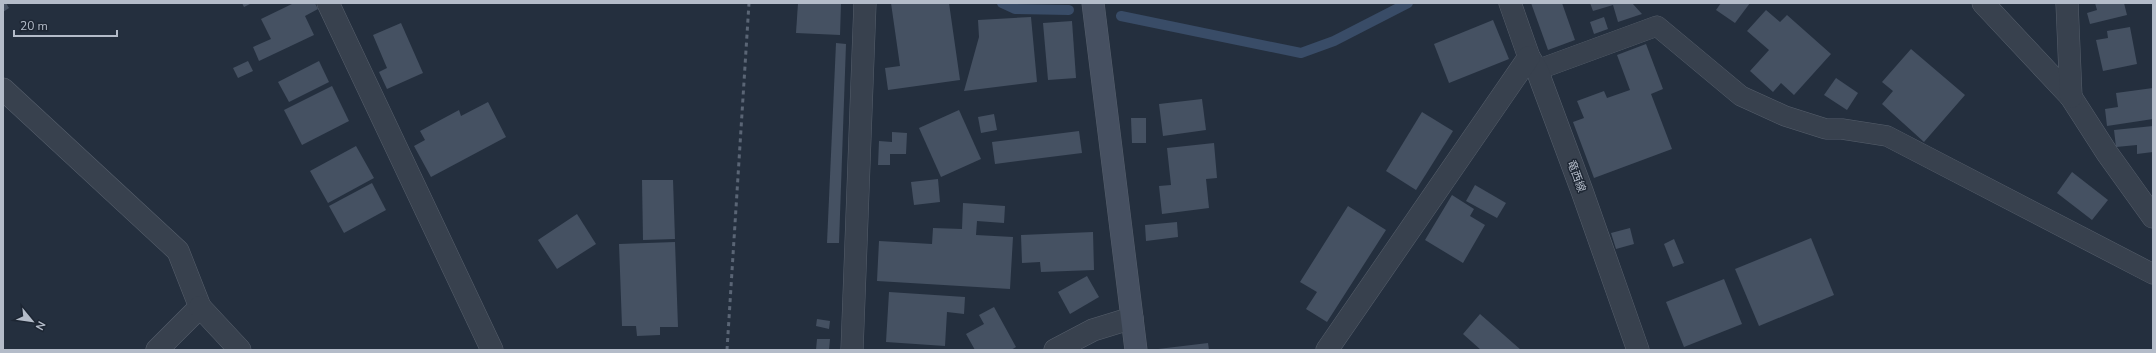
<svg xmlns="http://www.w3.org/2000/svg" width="2156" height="353" font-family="'Nunito Sans','Noto Sans JP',sans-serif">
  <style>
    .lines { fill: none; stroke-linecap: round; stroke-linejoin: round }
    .stream { stroke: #394c67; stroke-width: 10 }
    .building { fill: #455162 }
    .lane-casing { stroke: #565f6c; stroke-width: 21 }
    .street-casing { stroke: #565f6c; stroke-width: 23 }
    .secondary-casing { stroke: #565f6c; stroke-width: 23 }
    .lane { stroke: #38414e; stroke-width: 20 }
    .street { stroke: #38414e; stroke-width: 22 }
    .secondary { stroke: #465061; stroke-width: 22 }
    .rail { stroke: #5a6575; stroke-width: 3; stroke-dasharray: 4 4; stroke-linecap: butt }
    .labels { text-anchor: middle; stroke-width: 3; stroke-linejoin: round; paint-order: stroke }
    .street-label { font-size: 11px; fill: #b4bcc9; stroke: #1d2633 }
  </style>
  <rect width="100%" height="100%" fill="#242f3e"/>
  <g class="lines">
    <g class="stream">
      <polyline points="1002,3 1015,9 1069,10"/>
      <polyline points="1121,16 1301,53 1334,41 1408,3"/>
    </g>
  </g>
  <g class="building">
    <polygon points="3,3 6,3 9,8 3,12"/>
    <polygon points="242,3 252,3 244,7"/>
    <polygon points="294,3 315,3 318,9 305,16 314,35 259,61 253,47 271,39 261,19"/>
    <polygon points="798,3 841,3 840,35 796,33"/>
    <polygon points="891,3 949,3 960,80 888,90 885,68 900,66"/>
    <polygon points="1531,3 1562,3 1575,40 1548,50"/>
    <polygon points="1590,3 1632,3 1642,14 1618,22 1613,5 1593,11"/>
    <polygon points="1721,3 1750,3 1735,23 1716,10"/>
    <polygon points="2095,3 2124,3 2127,15 2090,24 2087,13 2097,10"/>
    <polygon points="1766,10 1780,22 1787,15 1831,54 1794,95 1781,83 1773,92 1750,71 1769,50 1747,31"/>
    <polygon points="1031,17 1037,82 964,91 979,37 978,20"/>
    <polygon points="1604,17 1608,29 1594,34 1590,22"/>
    <polygon points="1493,20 1509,59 1449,83 1434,44"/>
    <polygon points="1072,21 1076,78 1048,80 1043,23"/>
    <polygon points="401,23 423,73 387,89 379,72 387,68 373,35"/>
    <polygon points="2130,27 2137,64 2103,71 2096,40 2108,38 2107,31"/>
    <polygon points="836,43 846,44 839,243 827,243"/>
    <polygon points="1646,44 1663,89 1651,94 1672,149 1594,178 1573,122 1584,118 1577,101 1604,91 1607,98 1630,90 1617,55"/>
    <polygon points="1911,49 1965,95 1924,142 1882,104 1893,91 1882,82"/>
    <polygon points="248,61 253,71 238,78 233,68"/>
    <polygon points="319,61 329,82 289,102 278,82"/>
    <polygon points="1836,78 1858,93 1847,110 1824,95"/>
    <polygon points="332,86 349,121 302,145 284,110"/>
    <polygon points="2153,88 2153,119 2107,126 2105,109 2118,107 2116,93"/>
    <polygon points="1202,99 1206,130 1163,136 1159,104"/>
    <polygon points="488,102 506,137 431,177 414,146 425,140 420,131 459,110 461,116"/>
    <polygon points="959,110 981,159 941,177 919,128"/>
    <polygon points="1422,112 1453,131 1416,190 1386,171"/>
    <polygon points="994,114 997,130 981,133 978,117"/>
    <polygon points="1131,118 1146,118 1146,143 1132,143"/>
    <polygon points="2153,126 2153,152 2137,154 2137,145 2116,147 2114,130"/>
    <polygon points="1079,131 1082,153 995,164 992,142"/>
    <polygon points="892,132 907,133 906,154 890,154 890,165 878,165 879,141 892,142"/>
    <polygon points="1214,143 1217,178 1206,179 1209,208 1162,214 1159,186 1171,185 1167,148"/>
    <polygon points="356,146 374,178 328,203 310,171"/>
    <polygon points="2072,172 2108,200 2092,220 2057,193"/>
    <polygon points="938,179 940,202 914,205 911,182"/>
    <polygon points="642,180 673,180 675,239 643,240"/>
    <polygon points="372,183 386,210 344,233 329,206"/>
    <polygon points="1475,185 1506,203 1497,218 1466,201"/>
    <polygon points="1452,195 1474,209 1470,216 1485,225 1463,263 1425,240"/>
    <polygon points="963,203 1005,206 1004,223 977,221 976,235 1013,237 1010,289 877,281 879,241 932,244 933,228 962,229"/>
    <polygon points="1348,206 1386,230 1327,322 1306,309 1317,292 1300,282"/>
    <polygon points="577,214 596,244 557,269 538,240"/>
    <polygon points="1177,222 1178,237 1146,241 1145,225"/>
    <polygon points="1630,228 1634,244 1616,249 1611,233"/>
    <polygon points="1093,232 1094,270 1041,272 1040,262 1022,263 1021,235"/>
    <polygon points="1811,238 1834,295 1759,326 1735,269"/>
    <polygon points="1674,239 1684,263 1673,267 1664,244"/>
    <polygon points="675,242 678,327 660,327 660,335 637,336 636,326 622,326 619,244"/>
    <polygon points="1087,276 1099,297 1070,314 1058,292"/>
    <polygon points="1724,279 1742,324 1684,347 1666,302"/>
    <polygon points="889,292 965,297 964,314 947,312 945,346 886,342"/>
    <polygon points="994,307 1016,347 1011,350 975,350 966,334 984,324 979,315"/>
    <polygon points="1480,314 1521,350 1481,350 1463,334"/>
    <polygon points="817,319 830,321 829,329 816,326"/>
    <polygon points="817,339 830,339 829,350 816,350"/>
    <polygon points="1208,343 1209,350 1158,350 1158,349"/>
  </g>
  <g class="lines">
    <g class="lane-casing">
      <polyline id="lane" points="1537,70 1657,26 1741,96 1785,116 1826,129 1842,129 1887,136 2153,274"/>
    </g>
    <g class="street-casing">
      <g id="street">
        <polyline points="328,3 492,350"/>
        <polyline points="1510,3 1529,57 1537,70 1582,191 1638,350"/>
        <polyline points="1983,3 2071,97 2107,153 2153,217"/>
        <polyline points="2067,3 2071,97"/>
        <polyline points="3,89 178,251 200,307 157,350"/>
        <polyline points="200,307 240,350"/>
        <polyline points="852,350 865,3"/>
        <polyline points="1055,350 1093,330 1132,318"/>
        <polyline points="1327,350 1529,57"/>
      </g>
    </g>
    <g class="secondary-casing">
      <polyline id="secondary" points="1093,3 1136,350"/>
    </g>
    <use href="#lane" class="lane"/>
    <use href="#street" class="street"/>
    <use href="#secondary" class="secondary"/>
    <polyline class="rail" points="727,350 749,3"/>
  </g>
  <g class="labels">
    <g class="street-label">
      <text transform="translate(1577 176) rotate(70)" y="4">竜西線</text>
    </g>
  </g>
  <rect width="2156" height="353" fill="none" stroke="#b4bcc9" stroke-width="8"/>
  <g transform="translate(32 321) rotate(119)" stroke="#1d2633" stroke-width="3" paint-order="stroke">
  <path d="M0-3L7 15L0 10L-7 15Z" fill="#b4bcc9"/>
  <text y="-6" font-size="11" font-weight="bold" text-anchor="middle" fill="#b4bcc9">N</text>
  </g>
  <path d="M14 30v6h103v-6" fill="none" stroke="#b4bcc9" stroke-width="2"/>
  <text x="20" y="30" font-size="12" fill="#b4bcc9" stroke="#1d2633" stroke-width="3" paint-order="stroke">20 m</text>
</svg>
